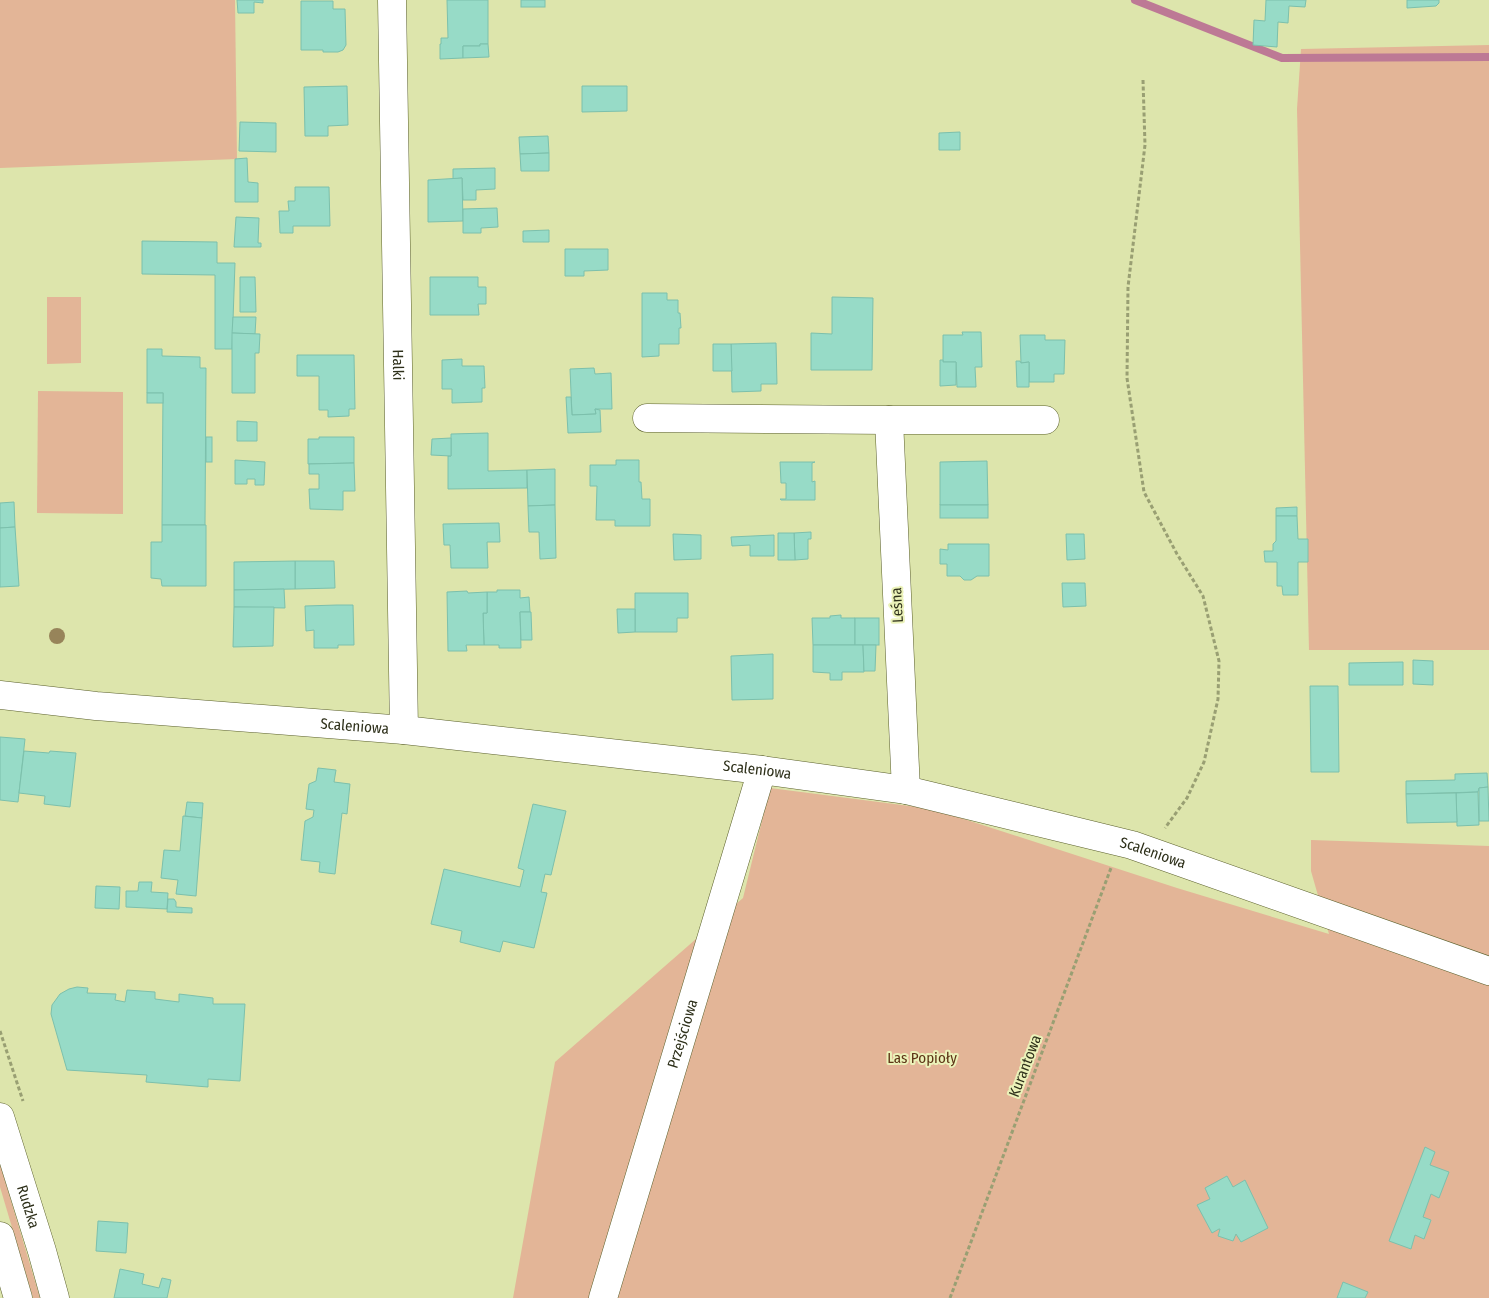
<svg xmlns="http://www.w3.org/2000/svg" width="1489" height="1298" font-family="'Fira Sans Condensed',sans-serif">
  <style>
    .green { fill: #e3b597 }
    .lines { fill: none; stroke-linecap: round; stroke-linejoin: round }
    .stream { stroke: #bd7995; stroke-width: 8 }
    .building { fill: #97dbc7; stroke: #7cc0ac }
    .street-casing { stroke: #5b602c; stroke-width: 29 }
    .secondary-casing { stroke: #5b602c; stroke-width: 29 }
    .path { stroke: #999f73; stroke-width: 3; stroke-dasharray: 4 2.5; stroke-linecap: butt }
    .street { stroke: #fff; stroke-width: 28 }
    .secondary { stroke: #fff; stroke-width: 28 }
    .tree { fill: #97845a }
    .labels { text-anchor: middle; stroke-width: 4; stroke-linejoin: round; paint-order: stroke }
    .street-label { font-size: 15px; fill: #2e301a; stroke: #ebf2b9 }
    .park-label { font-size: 15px; fill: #5d3416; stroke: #ebf2b9 }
  </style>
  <rect width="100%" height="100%" fill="#dde5ac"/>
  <g class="green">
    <polygon points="0,0 235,0 237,159 0,168"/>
    <polygon points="1489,45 1489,650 1309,650 1297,109 1301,49"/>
    <polygon points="47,297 81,297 81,363 47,364"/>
    <polygon points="38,391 123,392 123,514 37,513"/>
    <polygon points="770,788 933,809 1177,888 1329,934 1311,871 1311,840 1489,846 1489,1298 513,1298 555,1062 743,898"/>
    <polygon points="0,1164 40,1298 33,1298 0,1187"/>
  </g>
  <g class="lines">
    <polyline class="stream" points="1135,0 1282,58 1489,57"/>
  </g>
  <g class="building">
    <polygon points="237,0 263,0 263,3 254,2 254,13 238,13"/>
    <polygon points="447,0 488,0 488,44 480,44 480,46 463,46 463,58 440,59 440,44 441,44 441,38 448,38"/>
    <rect x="521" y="0" width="24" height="7"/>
    <polygon points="1266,0 1306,0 1305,7 1289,6 1288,23 1278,22 1277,47 1253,45 1254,20 1265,21"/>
    <polygon points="1407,0 1439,0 1439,3 1436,6 1407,8"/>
    <polygon points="301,1 333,1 333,9 345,9 346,45 343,50 338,52 323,52 323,50 301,50"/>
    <polygon points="480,44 488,44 489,57 463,58 463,46 480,46"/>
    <polygon points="347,86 348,125 328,126 328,136 305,136 304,87"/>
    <polygon points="582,86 627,86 627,111 582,112"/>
    <polygon points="240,122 276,123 276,152 239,151"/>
    <polygon points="960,132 960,150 939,150 939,133"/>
    <polygon points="548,136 549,153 520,154 519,137"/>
    <polygon points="549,153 549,171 521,171 520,154"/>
    <polygon points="247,158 248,182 258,183 258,202 235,202 235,159"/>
    <polygon points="495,168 495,189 476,190 476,200 463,200 462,178 453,179 453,169"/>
    <polygon points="462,178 463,221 428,222 428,180"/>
    <polygon points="295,187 329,187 330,226 293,226 293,233 280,233 279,211 289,211 288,201 295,201"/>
    <polygon points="497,208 498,227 481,228 481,233 463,233 463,209"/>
    <polygon points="236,217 259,218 258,243 261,243 261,247 234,247"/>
    <polygon points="549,230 549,242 523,242 523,231"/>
    <polygon points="142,241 217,242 217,263 235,263 232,349 215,349 215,275 142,274"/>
    <polygon points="565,249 608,249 608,270 584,271 584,276 565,276"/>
    <polygon points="240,277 255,277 256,312 240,312"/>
    <polygon points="430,277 478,277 478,287 486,287 486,304 478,304 479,315 430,315"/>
    <polygon points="642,293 667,293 667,300 678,300 678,313 680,313 681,328 679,328 679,344 659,344 659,356 642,357"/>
    <polygon points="832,297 873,298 872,370 811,370 811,333 832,334"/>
    <polygon points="233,317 256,317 255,334 232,333"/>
    <polygon points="962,332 981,332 982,367 975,367 976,387 957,387 956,362 943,362 943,335 963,335"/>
    <polygon points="232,333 260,334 259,353 255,353 255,393 232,393"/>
    <polygon points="1020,335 1045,335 1045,340 1065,340 1064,374 1054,374 1054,382 1029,382 1029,362 1021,363"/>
    <polygon points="776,343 777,384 761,384 761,391 732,392 731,344"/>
    <polygon points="713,344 731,344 732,371 713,371"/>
    <polygon points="147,349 162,349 162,356 200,357 200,368 206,368 205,525 162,525 163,393 147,393"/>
    <polygon points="297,355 354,355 355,409 349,409 349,416 328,417 328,410 319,410 319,376 297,376"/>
    <polygon points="462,359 462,366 484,366 485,388 482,388 482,402 452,403 452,389 442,389 442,360"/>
    <polygon points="940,360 943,360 943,362 956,362 956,385 940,386"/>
    <polygon points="1016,361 1020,361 1021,363 1029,362 1029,387 1017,387"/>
    <polygon points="594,368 595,374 611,373 612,409 595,409 596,414 572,415 570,369"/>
    <rect x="147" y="393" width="16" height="10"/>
    <polygon points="566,397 571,397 572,415 596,414 595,409 600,410 601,432 568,433"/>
    <polygon points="237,421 257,422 257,441 237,441"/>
    <polygon points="488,433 488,471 527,470 527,488 448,489 448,456 451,456 451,434"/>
    <rect x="206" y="437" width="6" height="25"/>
    <polygon points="319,437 354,437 354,463 308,464 308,439 319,439"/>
    <polygon points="451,438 451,456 431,455 432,439"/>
    <polygon points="235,460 265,462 264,485 255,485 255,479 247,479 247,484 235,484"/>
    <polygon points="616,460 639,460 639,482 641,482 642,499 650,499 650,526 615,526 615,520 596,520 597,486 590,486 590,465 616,465"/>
    <polygon points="987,461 988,505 940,505 940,462"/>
    <polygon points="780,462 815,462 812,463 812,482 815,481 815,500 781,500 780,499 786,499 786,483 781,483"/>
    <polygon points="354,463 355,491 343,491 343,510 310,509 309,489 319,489 319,474 309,474 309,464"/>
    <polygon points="555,469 555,505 528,506 527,470"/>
    <polygon points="14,502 15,527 0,528 0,503"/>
    <polygon points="555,505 556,558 540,559 539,532 529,532 528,506"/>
    <rect x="940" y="505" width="48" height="13"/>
    <polygon points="1297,507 1297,516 1276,516 1276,508"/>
    <polygon points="1276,516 1297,516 1298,539 1308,539 1308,562 1298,562 1298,595 1283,595 1282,586 1277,586 1277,562 1265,562 1264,551 1273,551 1273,544 1276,541"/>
    <polygon points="499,523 500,542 487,542 488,568 451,568 450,545 444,545 443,524"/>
    <polygon points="162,525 206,525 206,586 162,586 161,579 151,578 151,542 162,542"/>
    <polygon points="15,527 19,586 0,587 0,528"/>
    <polygon points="811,532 811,539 808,539 808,559 795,560 794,533"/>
    <polygon points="778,533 794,533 795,560 778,560"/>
    <polygon points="673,534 701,535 701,559 674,560"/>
    <polygon points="1066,534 1084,534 1085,559 1067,560"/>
    <polygon points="774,535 774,556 750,556 750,545 732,546 731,537"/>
    <polygon points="948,544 989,544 989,576 977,576 971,580 964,580 960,576 947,576 947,564 940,564 940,549 948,550"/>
    <polygon points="295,561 334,561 335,588 295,589"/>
    <polygon points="295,561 295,589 234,590 234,562"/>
    <polygon points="1062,583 1085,583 1086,606 1063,607"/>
    <polygon points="284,589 285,608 234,607 234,590"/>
    <polygon points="497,590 520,590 520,598 529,597 530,612 520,612 521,648 499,648 499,645 484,645 483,613 487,613 487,592 497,592"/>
    <polygon points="467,591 468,593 487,592 487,613 483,613 484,645 466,645 467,651 448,651 447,592"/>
    <polygon points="635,593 688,593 688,618 677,618 677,632 635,632"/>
    <polygon points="337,605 353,605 354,645 338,645 338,648 314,648 314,630 306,631 305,606"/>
    <polygon points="234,607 274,607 273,646 233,647"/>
    <polygon points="617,609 635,609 635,632 618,633"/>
    <polygon points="520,612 531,612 532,640 521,640"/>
    <polygon points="841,615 841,618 855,618 855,645 813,645 812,618 830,618 830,616"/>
    <rect x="855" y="618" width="24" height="27"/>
    <polygon points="813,645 863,645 864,672 842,672 842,680 830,680 830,673 813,672"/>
    <polygon points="863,645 876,645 875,671 864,671"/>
    <polygon points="773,654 773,699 732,700 731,656"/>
    <polygon points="1413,660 1433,661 1433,685 1413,684"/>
    <polygon points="1403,662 1403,685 1349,685 1349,663"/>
    <polygon points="1310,686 1338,686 1339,772 1311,772"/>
    <polygon points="0,737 25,739 18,802 0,800"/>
    <polygon points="24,751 49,753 50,751 76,753 70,807 44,804 45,796 19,793"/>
    <polygon points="318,768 336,770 334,782 350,784 347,814 342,813 335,874 319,872 320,862 301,860 305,821 313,817 314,810 306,809 309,784 316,781"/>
    <polygon points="1487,773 1488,787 1479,788 1478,792 1406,794 1406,781 1455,780 1455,774"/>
    <polygon points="1488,787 1489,821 1479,821 1479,788"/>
    <polygon points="1478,792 1479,825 1457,826 1456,793"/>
    <polygon points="1456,793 1457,822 1407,823 1406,794"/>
    <polygon points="187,802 203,803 202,818 185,816"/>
    <polygon points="533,804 566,811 551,875 545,874 541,892 547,893 534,948 503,941 500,952 460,942 462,931 431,924 444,869 520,887 524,870 518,868"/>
    <polygon points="183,816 202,818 196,896 176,894 178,880 161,878 164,850 180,851"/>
    <polygon points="139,882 152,882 151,892 168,893 167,909 126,907 126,891 138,891"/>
    <polygon points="96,886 120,887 119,909 95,908"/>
    <polygon points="168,899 174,899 176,902 176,907 192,908 192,913 167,912"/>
    <polygon points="77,987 88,988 87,993 116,994 115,1000 125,1002 127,990 155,992 155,999 179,1002 179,994 213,998 213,1004 245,1004 240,1081 208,1079 208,1087 146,1082 147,1075 67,1070 51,1014 52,1005 60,994 69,989"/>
    <polygon points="1425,1147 1435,1152 1430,1165 1449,1172 1439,1198 1431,1194 1423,1217 1431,1220 1424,1239 1415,1235 1411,1249 1389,1241"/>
    <polygon points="1227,1176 1233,1187 1245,1180 1268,1228 1241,1242 1236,1234 1233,1241 1218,1236 1220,1229 1219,1229 1212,1233 1197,1205 1210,1199 1205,1188"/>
    <polygon points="98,1221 128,1223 126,1253 96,1251"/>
    <polygon points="120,1269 144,1274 142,1284 159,1288 162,1278 171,1280 167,1298 114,1298"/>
    <polygon points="1343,1282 1368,1292 1365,1298 1337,1298"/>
  </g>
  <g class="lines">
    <g class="street-casing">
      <g id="street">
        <path id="s1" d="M392 0 404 730"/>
        <polyline points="647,418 889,420"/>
        <path id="s2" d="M0 695 96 706 404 730 762 770 906 790 1132 845 1489 971"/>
        <polyline points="906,790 889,420 1045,420"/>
        <path id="s3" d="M603 1298 762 770"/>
      </g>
    </g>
    <g class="secondary-casing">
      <g id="secondary">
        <path id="s4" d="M0 1117 42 1251 55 1298"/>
        <polyline points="0,1236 18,1298"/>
      </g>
    </g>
    <g class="path">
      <polyline points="1143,80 1145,145 1128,287 1127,378 1144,492 1177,554 1203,596 1219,661 1218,699 1204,762 1187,798 1165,828"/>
      <polyline points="0,1031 23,1101"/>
      <polyline points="950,1298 1111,868"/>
    </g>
    <use href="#street" class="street"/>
    <use href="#secondary" class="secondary"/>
  </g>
  <circle class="tree" cx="57" cy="636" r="8"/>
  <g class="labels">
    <g class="street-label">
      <text dy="5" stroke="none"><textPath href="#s1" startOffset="365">Halki</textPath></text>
      <text transform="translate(897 605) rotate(-93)" y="5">Leśna</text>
      <text dy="5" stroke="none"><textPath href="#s2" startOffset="356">Scaleniowa</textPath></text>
      <text dy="5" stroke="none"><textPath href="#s2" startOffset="761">Scaleniowa</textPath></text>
      <text dy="5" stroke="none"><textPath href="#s2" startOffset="1166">Scaleniowa</textPath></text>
      <text dy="5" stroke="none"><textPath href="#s3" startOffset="276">Przejściowa</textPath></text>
      <text transform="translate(1025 1066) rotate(-69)" y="5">Kurantowa</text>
      <text dy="5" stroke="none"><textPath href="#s4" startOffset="94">Rudzka</textPath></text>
    </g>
    <g class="park-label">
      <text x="922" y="1063">Las Popioły</text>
    </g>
  </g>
</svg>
